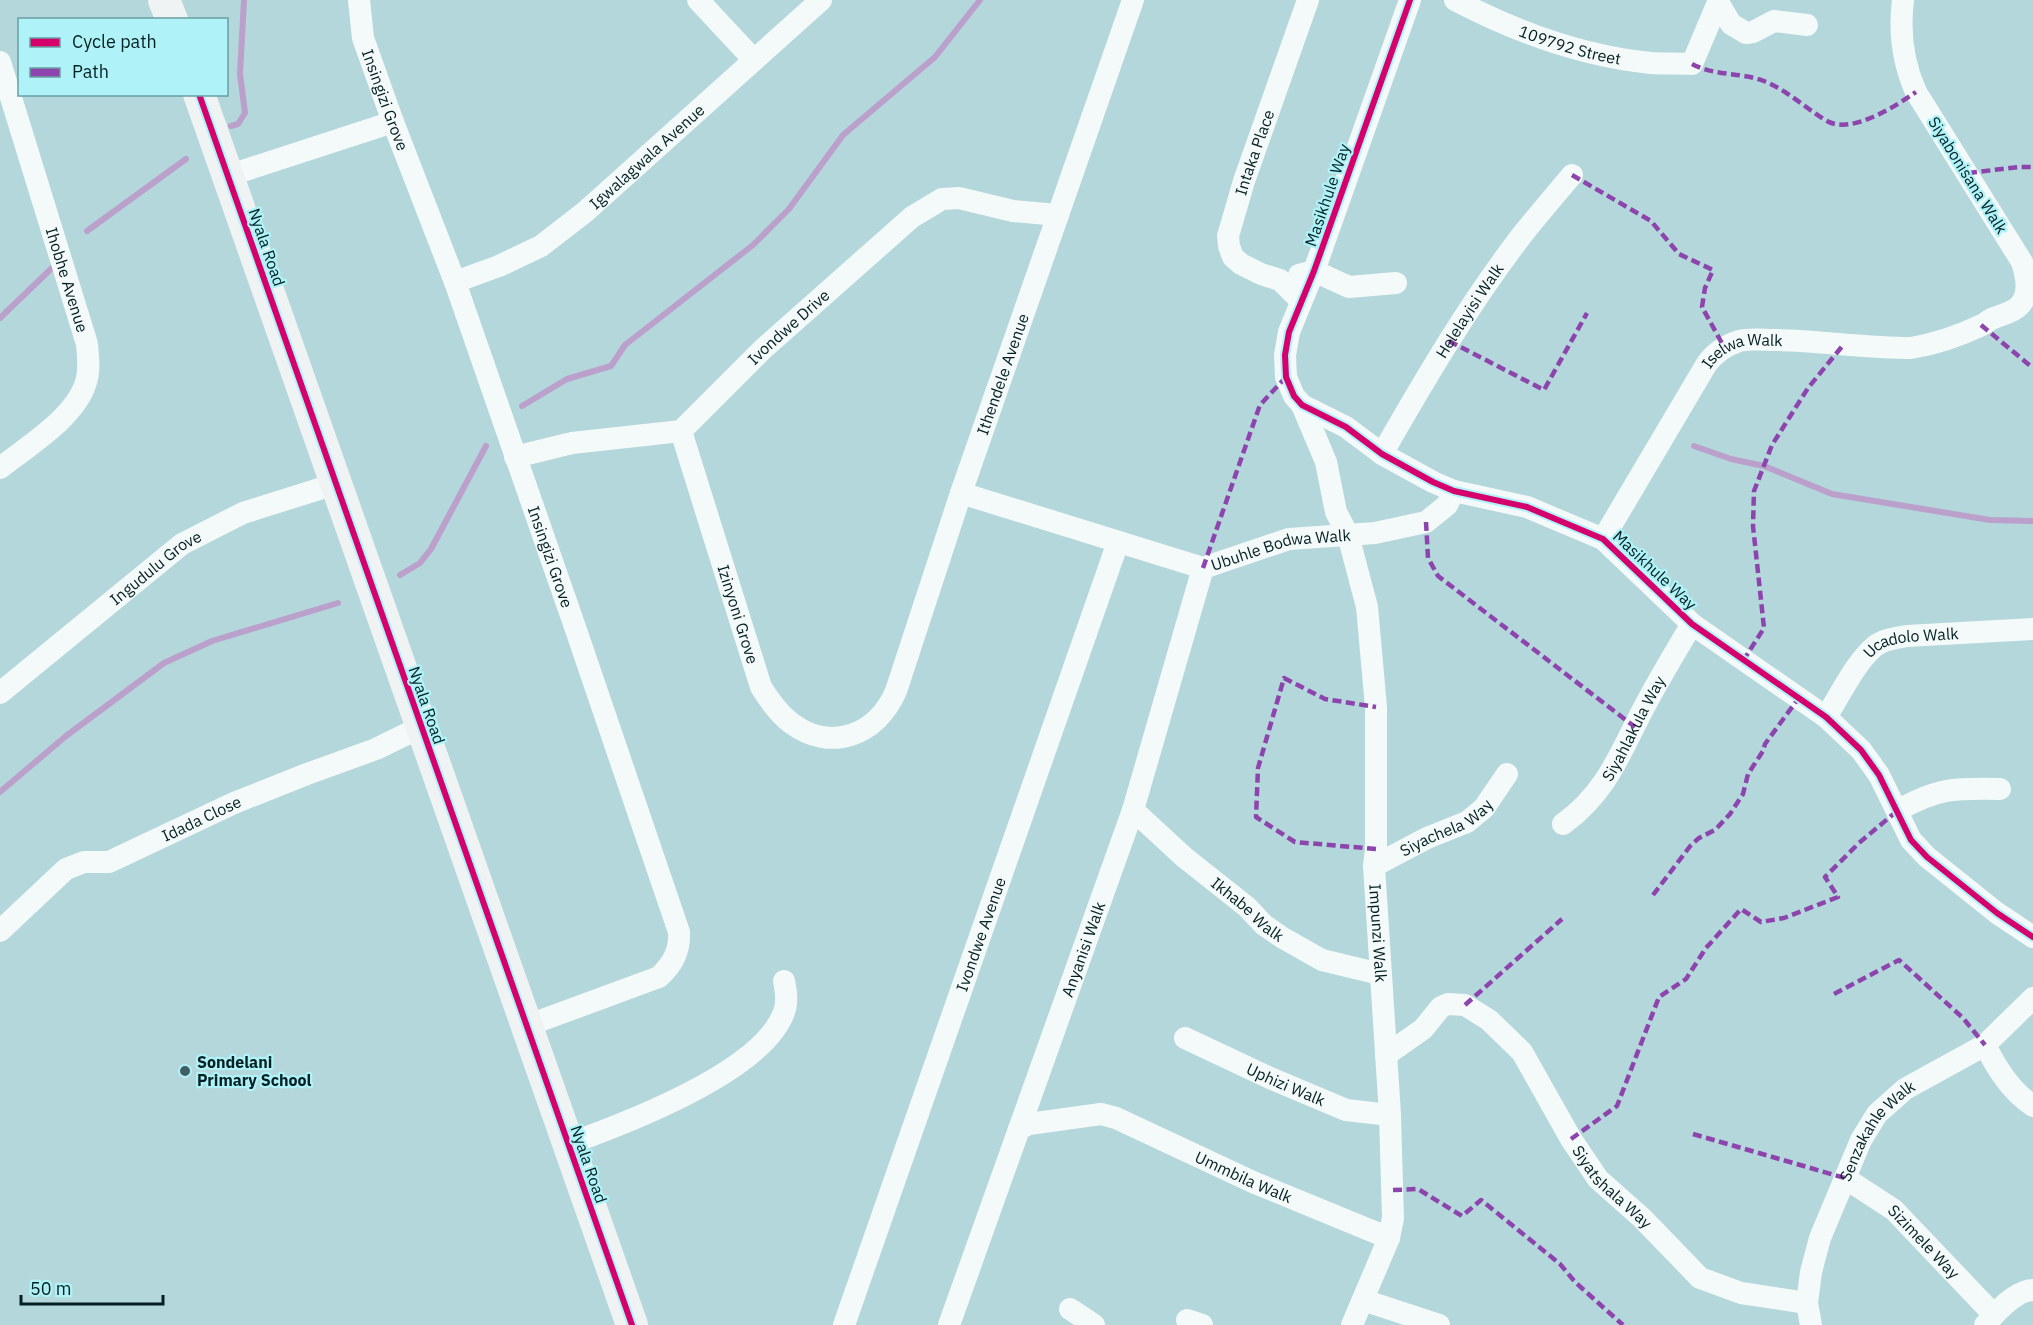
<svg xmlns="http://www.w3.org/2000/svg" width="2033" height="1325" font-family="'IBM Plex Sans',sans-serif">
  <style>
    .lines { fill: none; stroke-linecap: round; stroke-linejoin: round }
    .stream { stroke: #baa0cb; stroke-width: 6 }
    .street { stroke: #f4f9f9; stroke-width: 22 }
    .secondary { stroke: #f0f3f3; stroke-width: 32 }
    .quiet { stroke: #8e44ad; stroke-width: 4.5; stroke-dasharray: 9 4.5; stroke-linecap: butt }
    .cycleway-casing { stroke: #aff2f8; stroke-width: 10 }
    .cycleway { stroke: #d6006c; stroke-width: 6 }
    .poi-dot { fill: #415f62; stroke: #aff2f8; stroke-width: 2 }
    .labels { text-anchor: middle; stroke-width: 4.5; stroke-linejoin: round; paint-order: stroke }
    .street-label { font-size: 16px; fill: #031f22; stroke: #aff2f8 }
    .poi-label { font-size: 16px; font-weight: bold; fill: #031f22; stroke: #aff2f8; text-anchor: start }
  </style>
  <rect width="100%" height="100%" fill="#b3d7da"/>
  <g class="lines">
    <g class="stream">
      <polyline points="231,126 238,124 245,113 240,74 244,0"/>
      <polyline points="87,231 186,159"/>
      <polyline points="0,318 53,267"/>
      <polyline points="522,406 567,379 611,366 625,345 753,245 789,209 843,135 935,57 980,0"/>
      <polyline points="1694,446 1731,459 1764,466 1832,494 1990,520 2033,521"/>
      <polyline points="400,575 420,563 431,549 486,446"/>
      <polyline points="0,792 66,736 164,663 212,641 338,603"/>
    </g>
    <g class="street">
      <path id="s1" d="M359 0 363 38 393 122 455 282 575 627 679 932C680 951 673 964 659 977L526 1026"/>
      <polyline points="698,0 754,60"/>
      <polyline points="1410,0 1314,271 1289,332 1285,355 1286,377 1294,396 1302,405 1346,427 1382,454 1433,482 1454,491 1527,507 1603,539 1692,624 1826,717 1861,750 1879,775 1911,840 1927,857 1997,913 2033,937"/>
      <path id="s2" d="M1455 0C1516 32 1581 56 1651 63 1664 64 1678 63 1692 64L1719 0"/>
      <polyline points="1718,2 1731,24 1746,33 1753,32 1774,21 1807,25"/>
      <path id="s3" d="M0 62 87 344C88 357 90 370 86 382 76 417 28 446 0 468"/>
      <polyline points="227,176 393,122"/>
      <polyline points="1299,275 1314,271 1349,287 1396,283"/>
      <path id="s4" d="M455 282 499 266 541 246 585 212 821 0"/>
      <path id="s5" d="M1301 301 1280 280 1261 274 1241 264 1233 257 1229 246 1228 236 1244 181 1308 0"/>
      <path id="s6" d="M1302 405 1326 462 1336 512 1348 535 1367 607 1376 707V849L1374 866 1390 1115 1393 1218 1389 1238 1352 1325"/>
      <path id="s7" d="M681 431 761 687C769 700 778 713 791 723 831 753 877 735 896 691L961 493 1133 0"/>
      <path id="s8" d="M1382 454C1425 379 1469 304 1522 235 1538 215 1555 195 1572 175"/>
      <path id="s9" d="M515 457 572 443 681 431 763 349 912 217 942 199 959 198 1013 211 1058 215"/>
      <path id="s10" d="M961 493 1203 568 1289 539 1375 533 1426 522 1447 505 1454 491"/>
      <path id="s11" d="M1603 539 1706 365C1714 353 1724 346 1739 341 1750 338 1764 340 1776 340 1821 341 1866 348 1911 348 1935 344 1961 335 1982 325 1986 323 1990 319 1994 318 2003 314 2012 313 2019 306 2031 294 2026 275 2022 262L1916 92C1903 63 1899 32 1903 0"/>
      <path id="s12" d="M0 693 182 544 243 513 335 484"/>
      <path id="s13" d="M1826 717C1841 694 1854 664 1875 646 1884 639 1896 638 1907 636L2033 629"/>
      <path id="s14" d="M1133 810 1184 857 1247 907 1264 925 1283 938 1322 960 1380 974"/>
      <path d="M1897 811C1937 788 1954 788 2000 789"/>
      <path id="s15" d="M1563 824C1610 790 1622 747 1648 700 1662 674 1677 649 1692 624"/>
      <path id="s16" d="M1374 866 1427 838 1467 822 1484 808 1507 774"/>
      <path id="s17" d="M0 931 66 869 84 862H109L234 803 307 774 376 749 421 727"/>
      <path id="s18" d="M1185 1038 1270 1078 1346 1110 1390 1115"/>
      <path d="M1985 1045C1997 1069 2011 1091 2033 1106"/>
      <path id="s19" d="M1386 1055 1423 1029 1441 1007 1448 1004 1465 1005 1489 1020 1522 1052 1571 1139 1598 1179 1642 1218 1700 1278 1741 1293 1807 1303"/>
      <path id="s20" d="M1019 1129 1029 1124 1101 1114 1116 1118 1255 1183 1389 1238"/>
      <path d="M568 1144C624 1124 763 1072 784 1012 788 1002 786 991 784 981"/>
      <path id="s21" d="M1845 1178 1894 1210 1994 1315"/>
      <polyline points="1363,1300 1439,1325"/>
      <polyline points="1070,1309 1094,1325"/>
      <polyline points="1187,1320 1202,1325"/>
      <path id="s22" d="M844 1325 1118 542"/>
      <path id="s23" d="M949 1325 1133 810 1203 568"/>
      <path id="s24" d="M1811 1325 1807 1303 1811 1272 1820 1238 1861 1140 1877 1114 1905 1089 1985 1045 2033 998"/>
      <path d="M1985 1325C1995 1313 2016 1290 2033 1290"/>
    </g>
    <g class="secondary">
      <polyline points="164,0 172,20"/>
      <polyline points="199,94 632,1325"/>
    </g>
    <g class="quiet">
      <path d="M1692 64C1714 76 1740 72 1764 81 1787 90 1805 108 1827 121 1851 135 1896 106 1916 92"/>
      <polyline points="1968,173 2019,167 2033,167"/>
      <polyline points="1572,175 1651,221 1679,254 1713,270 1705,288 1702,307 1724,347"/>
      <polyline points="1981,325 2033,368"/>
      <polyline points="1449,341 1544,390 1587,313"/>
      <polyline points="1426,522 1428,558 1438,576 1635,727"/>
      <polyline points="1203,568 1260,405 1286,377"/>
      <polyline points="1743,661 1764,628 1753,526 1754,491 1772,445 1808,388 1844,344"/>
      <polyline points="1376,849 1295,842 1256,817 1258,768 1284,678 1325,699 1376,707"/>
      <polyline points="1653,895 1691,845 1699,838 1715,830 1730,814 1743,794 1748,774 1763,751 1765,744 1798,699"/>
      <polyline points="1834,994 1899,960 1963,1018 1985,1045"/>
      <polyline points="1465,1005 1562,919"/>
      <polyline points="1693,1134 1845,1178"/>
      <polyline points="1571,1139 1617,1106 1659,997 1686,979 1706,948 1741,909 1761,922 1784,918 1838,897 1825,877 1859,843 1897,811"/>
      <polyline points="1393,1190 1418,1189 1462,1216 1481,1200 1560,1264 1575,1282 1623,1325"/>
    </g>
    <g class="cycleway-casing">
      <g id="cycleway">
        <polyline points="1410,0 1314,271 1289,332 1285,355 1286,377 1294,396 1302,405 1346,427 1382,454 1433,482 1454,491 1527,507 1603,539 1692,624 1826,717 1861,750 1879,775 1911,840 1927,857 1997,913 2033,937"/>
        <polyline points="199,94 632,1325"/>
      </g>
    </g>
    <use href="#cycleway" class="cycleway"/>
  </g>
  <circle class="poi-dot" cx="185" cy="1071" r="6"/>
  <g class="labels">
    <g class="street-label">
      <text dy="6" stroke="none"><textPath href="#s2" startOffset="124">109792 Street</textPath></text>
      <text dy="6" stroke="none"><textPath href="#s1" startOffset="104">Insingizi Grove</textPath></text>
      <text dy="6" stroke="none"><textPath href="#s5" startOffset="192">Intaka Place</textPath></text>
      <text dy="6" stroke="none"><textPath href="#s4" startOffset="232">Igwalagwala Avenue</textPath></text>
      <text transform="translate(1968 175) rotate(58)" y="6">Siyabonisana Walk</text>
      <text transform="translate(1327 195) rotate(-71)" y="6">Masikhule Way</text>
      <text transform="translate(267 247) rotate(71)" y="6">Nyala Road</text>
      <text dy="6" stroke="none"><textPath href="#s3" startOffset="228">Ihobhe Avenue</textPath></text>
      <text dy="6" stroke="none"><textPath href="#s8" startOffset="168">Helelayisi Walk</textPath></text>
      <text dy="6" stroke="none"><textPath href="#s9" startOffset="318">Ivondwe Drive</textPath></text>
      <text dy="6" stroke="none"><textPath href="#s11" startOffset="244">Iselwa Walk</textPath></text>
      <text dy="6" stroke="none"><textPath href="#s7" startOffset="778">Ithendele Avenue</textPath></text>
      <text dy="6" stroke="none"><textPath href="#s10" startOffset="334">Ubuhle Bodwa Walk</textPath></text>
      <text dy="6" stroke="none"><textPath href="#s1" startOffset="590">Insingizi Grove</textPath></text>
      <text dy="6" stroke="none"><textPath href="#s12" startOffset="200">Ingudulu Grove</textPath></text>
      <text transform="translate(1655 570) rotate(43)" y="6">Masikhule Way</text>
      <text dy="6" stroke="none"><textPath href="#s7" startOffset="192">Izinyoni Grove</textPath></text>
      <text dy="6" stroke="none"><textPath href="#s13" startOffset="123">Ucadolo Walk</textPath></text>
      <text transform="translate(427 705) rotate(71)" y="6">Nyala Road</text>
      <text dy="6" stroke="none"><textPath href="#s15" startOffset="120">Siyahlakula Way</textPath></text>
      <text dy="6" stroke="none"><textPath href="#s17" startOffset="237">Idada Close</textPath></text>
      <text dy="6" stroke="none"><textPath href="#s16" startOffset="82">Siyachela Way</textPath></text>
      <text dy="6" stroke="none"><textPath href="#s14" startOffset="152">Ikhabe Walk</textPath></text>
      <text dy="6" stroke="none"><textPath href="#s6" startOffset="540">Impunzi Walk</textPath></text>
      <text dy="6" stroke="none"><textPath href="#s22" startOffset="414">Ivondwe Avenue</textPath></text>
      <text dy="6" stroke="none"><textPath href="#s23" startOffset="399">Anyanisi Walk</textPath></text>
      <text dy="6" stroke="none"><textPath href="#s18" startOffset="111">Uphizi Walk</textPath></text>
      <text dy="6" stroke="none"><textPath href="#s24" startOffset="212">Senzakahle Walk</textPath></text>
      <text transform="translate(589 1164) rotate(71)" y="6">Nyala Road</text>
      <text dy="6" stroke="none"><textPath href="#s20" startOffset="240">Ummbila Walk</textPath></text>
      <text dy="6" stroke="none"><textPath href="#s19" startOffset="336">Siyatshala Way</textPath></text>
      <text dy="6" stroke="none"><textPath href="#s21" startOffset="102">Sizimele Way</textPath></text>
    </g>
    <g class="poi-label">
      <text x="197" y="1068">Sondelani<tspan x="197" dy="18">Primary School</tspan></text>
    </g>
  </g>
  <rect x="18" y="18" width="210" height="78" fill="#aff2f8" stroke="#6a9ea2" stroke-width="1.5"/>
  <rect x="30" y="38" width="30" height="9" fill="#d6006c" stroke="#6a9ea2" stroke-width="1.5"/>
  <text x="72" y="48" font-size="18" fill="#031f22">Cycle path</text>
  <rect x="30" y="68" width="30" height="9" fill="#8e44ad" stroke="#6a9ea2" stroke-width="1.5"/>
  <text x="72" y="78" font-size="18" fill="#031f22">Path</text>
  <path d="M21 1295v9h142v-9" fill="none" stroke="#031f22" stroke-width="3"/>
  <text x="30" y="1295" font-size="18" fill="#031f22" stroke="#aff2f8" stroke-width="4.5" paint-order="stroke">50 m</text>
</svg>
